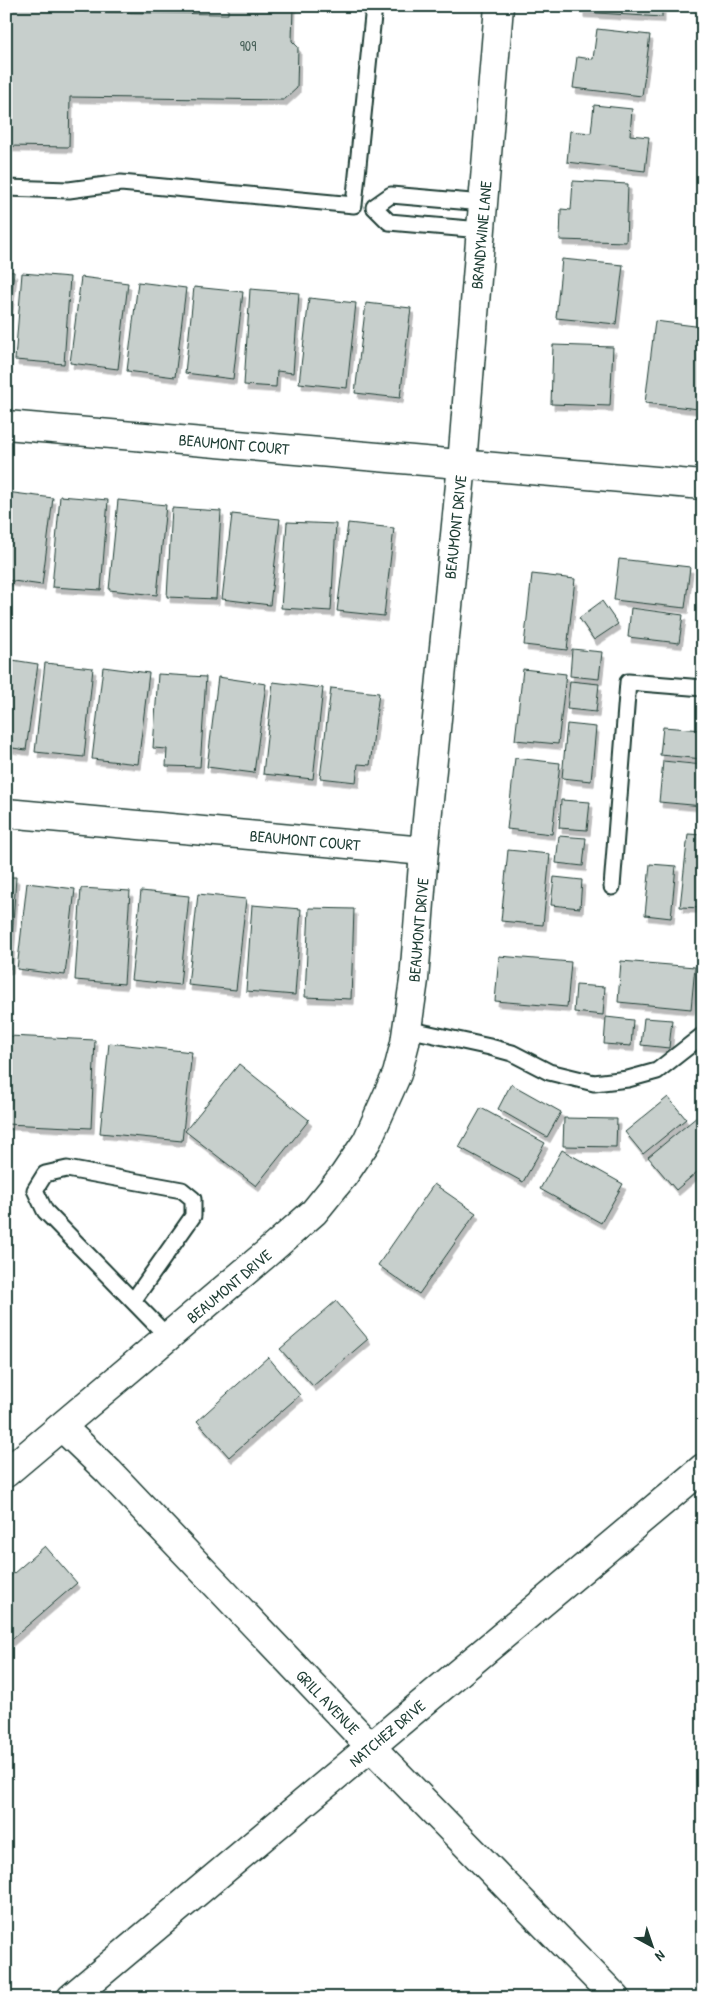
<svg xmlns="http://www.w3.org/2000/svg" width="709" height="2004" font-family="'Patrick Hand',sans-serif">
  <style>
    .building { fill: #c7cfcc; stroke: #1f3d34; filter: url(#shadow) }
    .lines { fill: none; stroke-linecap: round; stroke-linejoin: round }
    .lane-casing { stroke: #1f3d34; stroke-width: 19 }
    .street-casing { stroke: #1f3d34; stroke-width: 31 }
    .lane { stroke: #fff; stroke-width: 15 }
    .street { stroke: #fff; stroke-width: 28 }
    .labels { text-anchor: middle; stroke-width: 5; stroke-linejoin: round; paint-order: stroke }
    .number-label { font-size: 14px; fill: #49625a }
    .street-label { font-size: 16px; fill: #1f3d34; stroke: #fff }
  </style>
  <defs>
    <filter id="shadow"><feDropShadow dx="3" dy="5.5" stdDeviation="0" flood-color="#0004"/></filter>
  </defs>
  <rect width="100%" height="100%" fill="#fff"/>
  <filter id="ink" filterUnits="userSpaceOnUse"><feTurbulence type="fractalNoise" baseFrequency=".02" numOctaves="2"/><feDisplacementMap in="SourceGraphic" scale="10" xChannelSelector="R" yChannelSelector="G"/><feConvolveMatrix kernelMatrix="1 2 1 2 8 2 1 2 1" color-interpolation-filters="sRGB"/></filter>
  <g filter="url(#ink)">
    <g class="building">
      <polygon points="6,6 84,6 84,12 228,14 228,6 293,6 292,41 298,47 297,88 284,100 70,97 69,147 6,146"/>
      <polygon points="581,6 662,6 662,17 581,12"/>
      <polygon points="597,29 650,35 642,96 573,88 577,57 593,59"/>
      <polygon points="594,105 632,109 630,135 649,137 645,171 567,162 570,131 591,133"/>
      <polygon points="573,181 628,184 626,242 560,240 561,209 571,210"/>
      <polygon points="562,259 623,265 616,324 556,318"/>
      <polygon points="6,271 14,272 6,340"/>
      <polygon points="22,273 70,277 64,364 15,360"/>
      <polygon points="81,277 128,283 118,369 70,363"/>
      <polygon points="138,282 186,288 175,377 127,371"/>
      <polygon points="194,287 243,292 233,379 185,373"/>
      <polygon points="250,289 299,293 293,373 277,371 276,387 244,385"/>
      <polygon points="309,298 356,303 347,388 299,383"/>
      <polygon points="366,303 411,308 400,398 355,393"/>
      <polygon points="655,321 703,327 703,377 699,409 645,403"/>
      <polygon points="553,345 613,347 610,406 551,404"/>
      <polygon points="6,492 53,498 42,585 6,580"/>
      <polygon points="60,496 108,500 101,590 52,587"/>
      <polygon points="118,500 166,505 157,595 109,590"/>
      <polygon points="172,508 221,511 216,599 167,597"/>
      <polygon points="232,514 280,519 270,605 222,599"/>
      <polygon points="287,522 336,524 331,611 281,608"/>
      <polygon points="348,523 394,528 384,616 337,611"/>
      <polygon points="619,559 690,567 685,608 614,600"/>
      <polygon points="532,574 575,579 567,650 524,645"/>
      <polygon points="602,601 618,624 594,640 579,618"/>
      <polygon points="631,608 683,615 679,643 628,637"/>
      <polygon points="572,649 602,652 599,679 570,676"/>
      <polygon points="6,659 38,664 26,750 6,747"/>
      <polygon points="45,663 93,668 84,757 35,752"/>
      <polygon points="103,667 149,673 138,764 92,759"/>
      <polygon points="523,669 566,674 558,744 515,740"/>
      <polygon points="158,674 206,677 200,767 166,766 167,749 153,748"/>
      <polygon points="218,677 266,684 254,773 207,767"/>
      <polygon points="570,681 599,684 596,712 567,709"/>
      <polygon points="273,682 323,688 313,779 263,774"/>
      <polygon points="331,688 379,693 370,765 358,764 356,782 320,778"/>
      <polygon points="567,724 596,727 591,781 562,778"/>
      <polygon points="663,727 703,730 703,759 660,755"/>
      <polygon points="515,758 560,763 552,834 507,829"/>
      <polygon points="663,761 703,765 703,806 659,802"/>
      <polygon points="561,800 590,802 587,830 559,828"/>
      <polygon points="688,834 703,835 703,908 680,907"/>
      <polygon points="559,836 586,838 583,866 556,863"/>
      <polygon points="508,850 550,854 543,925 501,921"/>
      <polygon points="650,864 676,866 671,918 645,915"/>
      <polygon points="6,877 16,877 10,969 6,968"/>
      <polygon points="554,877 582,880 580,908 551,905"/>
      <polygon points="27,883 75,889 65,975 17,969"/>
      <polygon points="81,888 130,891 124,984 75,980"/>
      <polygon points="141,891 189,896 180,985 131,980"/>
      <polygon points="198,894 246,899 236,990 188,985"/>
      <polygon points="252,905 301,909 295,995 246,991"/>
      <polygon points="309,908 354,909 351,999 305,997"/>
      <polygon points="499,956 571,962 567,1007 495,1001"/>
      <polygon points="621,961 695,967 691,1009 618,1002"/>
      <polygon points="576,985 605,987 603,1015 574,1012"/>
      <polygon points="606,1017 633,1020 631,1046 604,1044"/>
      <polygon points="644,1018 672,1020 669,1048 641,1045"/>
      <polygon points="9,1036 95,1040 91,1128 6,1124"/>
      <polygon points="109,1043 192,1052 182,1141 100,1133"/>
      <polygon points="239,1064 309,1120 256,1186 185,1131"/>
      <polygon points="511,1084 561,1112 547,1137 498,1109"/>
      <polygon points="668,1097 686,1119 643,1154 625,1132"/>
      <polygon points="481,1108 545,1143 523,1182 459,1147"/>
      <polygon points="703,1112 703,1167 676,1190 648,1157"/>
      <polygon points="564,1118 617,1119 616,1147 563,1146"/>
      <polygon points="562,1150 623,1184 601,1223 540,1189"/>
      <polygon points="434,1184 476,1213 419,1294 378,1265"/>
      <polygon points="336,1301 368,1339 313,1386 280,1349"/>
      <polygon points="268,1357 300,1395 229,1457 197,1421"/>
      <polygon points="45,1546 77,1583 6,1644 6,1580"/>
    </g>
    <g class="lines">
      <g class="lane-casing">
        <g id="lane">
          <polyline points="6,188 69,190 121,183 354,205 374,6"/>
          <polyline points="481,230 389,222 374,207 391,195 483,203"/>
          <polyline points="612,887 628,682 703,688"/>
          <polyline points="407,1029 490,1047 512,1053 549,1072 594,1083 628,1079 657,1071 703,1035"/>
          <polyline points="133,1301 193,1216 193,1199 182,1190 67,1169 45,1174 35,1190 45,1211 168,1337"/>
        </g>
      </g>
      <g class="street-casing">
        <g id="street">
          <polyline points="6,425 703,485"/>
          <polyline points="6,813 424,851"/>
          <polyline points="62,1427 109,1472 370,1746 616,1998"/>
          <polyline points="6,1473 266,1254 314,1212 344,1175 367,1141 397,1074 405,1043 414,980 424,851 462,464 499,6"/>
          <polyline points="71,1998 703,1468"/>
        </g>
      </g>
      <use href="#lane" class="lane"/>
      <use href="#street" class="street"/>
    </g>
  </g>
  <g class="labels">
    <g class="number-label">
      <text x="248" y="51">909</text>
    </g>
    <g class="street-label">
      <text transform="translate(481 235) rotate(-85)" y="6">BRANDYWINE LANE</text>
      <text transform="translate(234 444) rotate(5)" y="6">BEAUMONT COURT</text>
      <text transform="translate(455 527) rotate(-84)" y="6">BEAUMONT DRIVE</text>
      <text transform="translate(305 840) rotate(5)" y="6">BEAUMONT COURT</text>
      <text transform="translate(418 930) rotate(-85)" y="6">BEAUMONT DRIVE</text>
      <text transform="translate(229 1286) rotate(-40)" y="6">BEAUMONT DRIVE</text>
      <text transform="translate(328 1702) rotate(46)" y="6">GRILL AVENUE</text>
      <text transform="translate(387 1733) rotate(-40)" y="6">NATCHEZ DRIVE</text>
    </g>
  </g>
  <rect width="709" height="2004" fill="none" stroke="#fff" stroke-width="25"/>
  <rect x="12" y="12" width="684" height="1979" fill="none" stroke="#1f3d34" stroke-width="2" filter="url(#ink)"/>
  <g transform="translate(652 1946) rotate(140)" stroke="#ffffff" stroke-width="4" paint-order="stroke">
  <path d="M0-4L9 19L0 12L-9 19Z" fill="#1f3d34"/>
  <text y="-8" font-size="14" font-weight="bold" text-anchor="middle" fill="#1f3d34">N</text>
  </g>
</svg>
